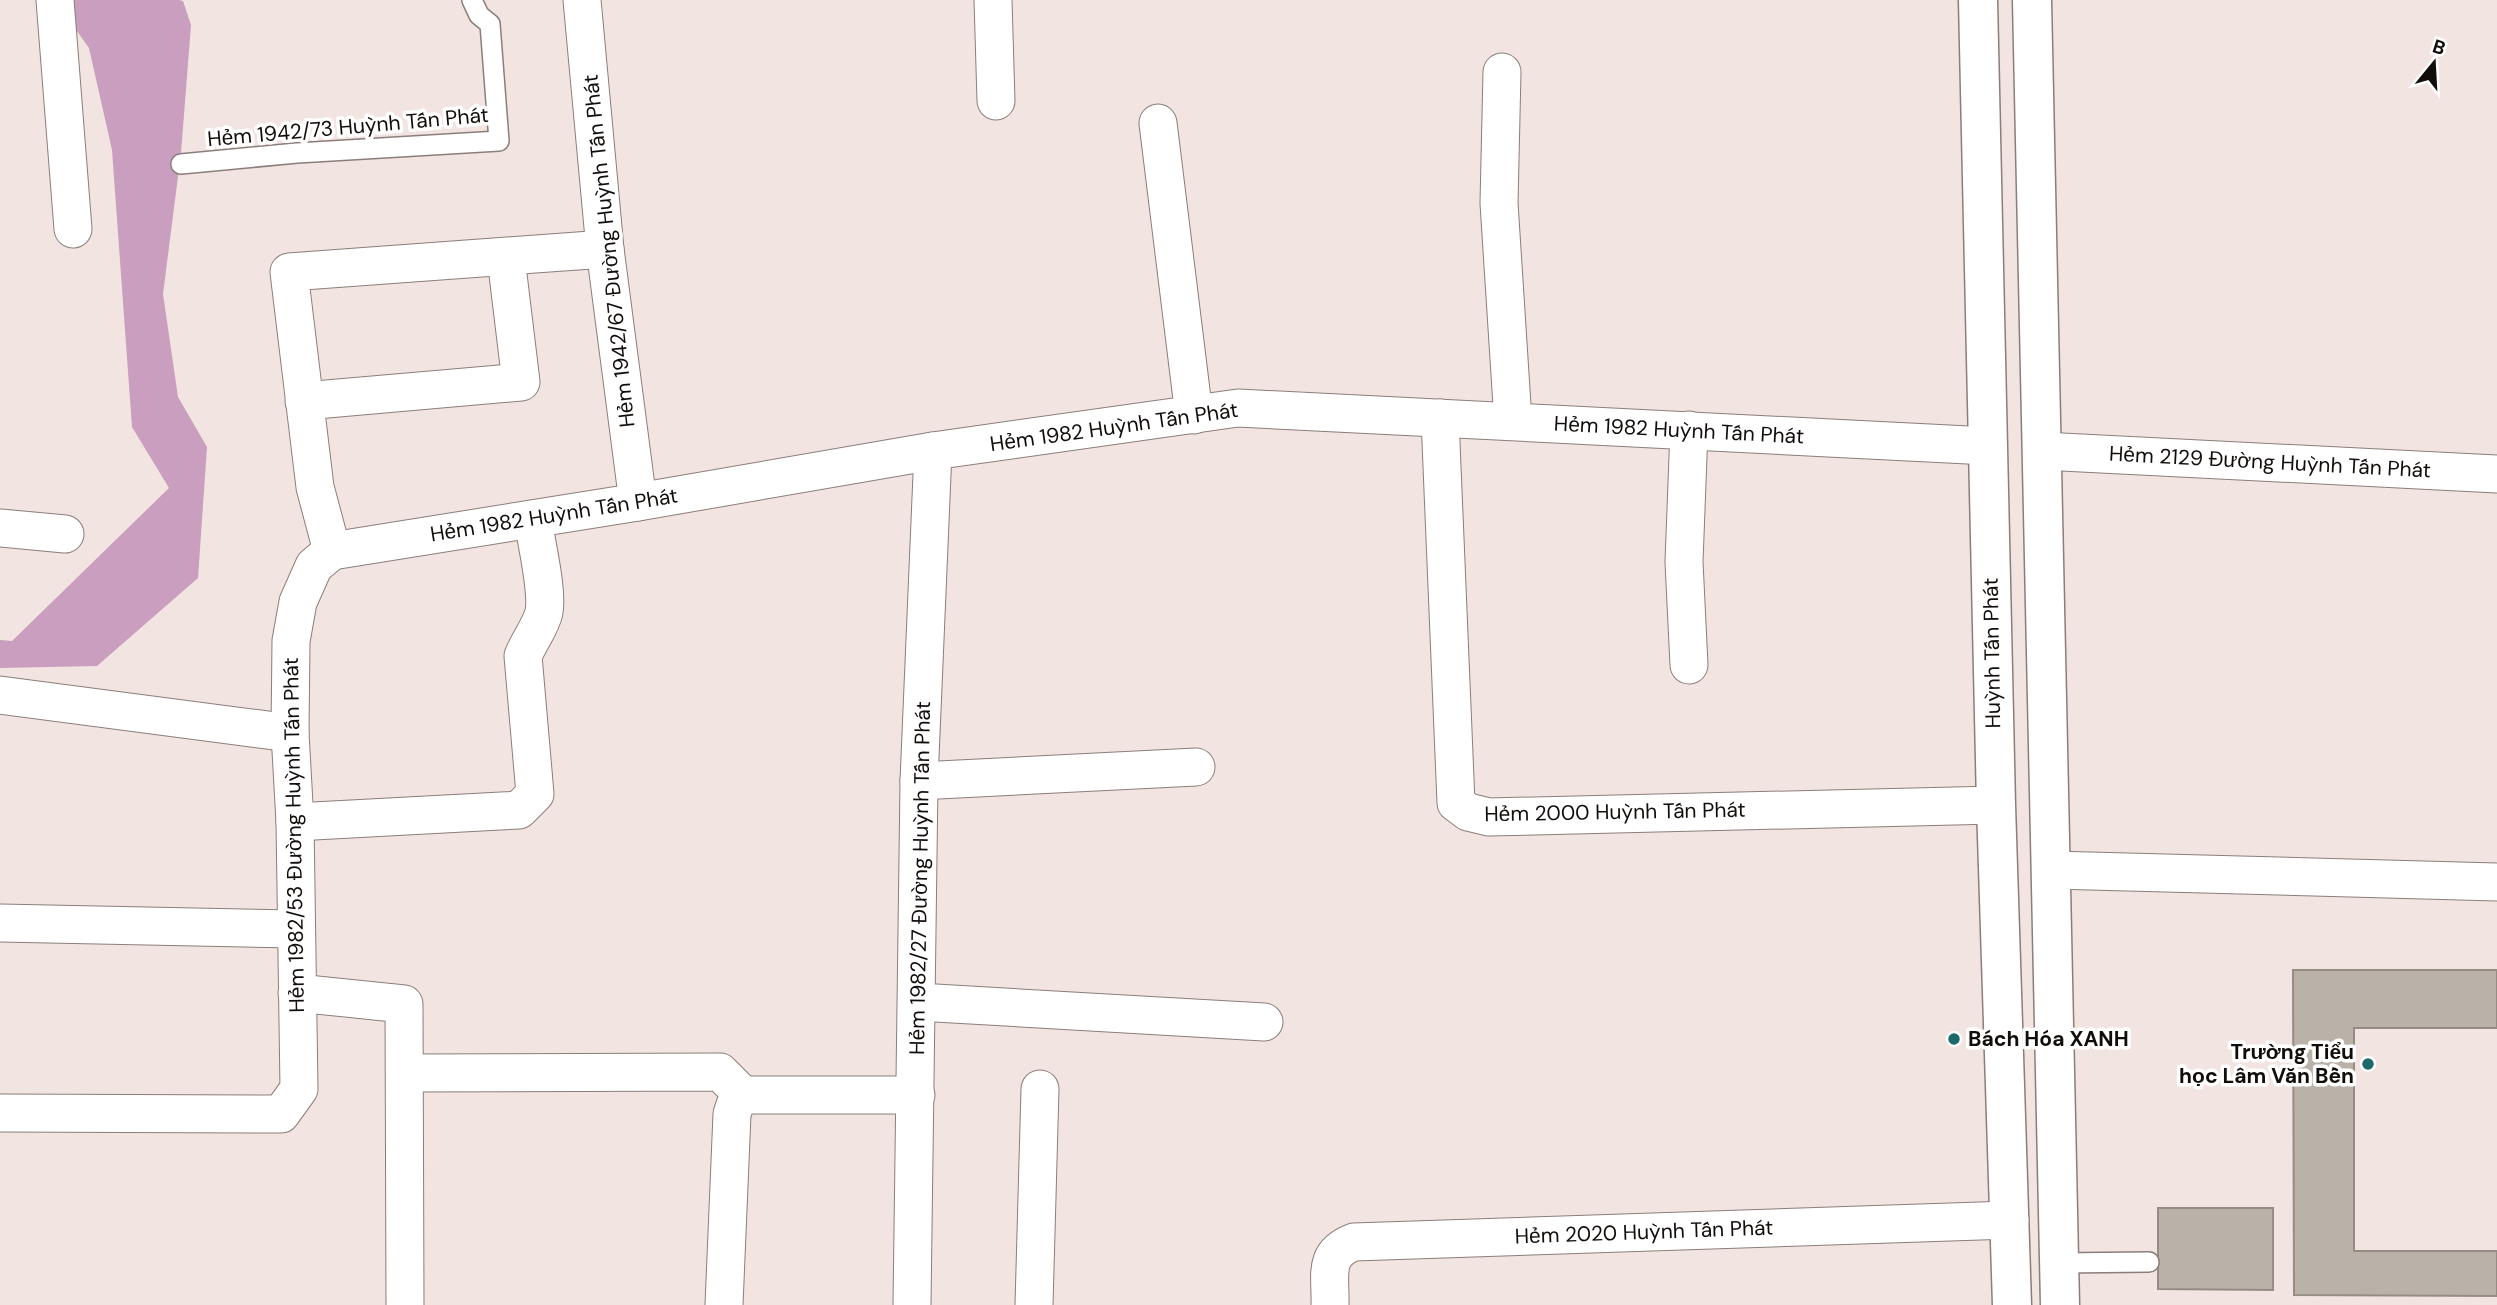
<svg xmlns="http://www.w3.org/2000/svg" width="2497" height="1305" font-family="'DM Sans',sans-serif">
  <style>
    .water { fill: #ca9ebe }
    .building { fill: #bab2a9; stroke: #958d84; stroke-width: 2 }
    .lines { fill: none; stroke-linecap: round; stroke-linejoin: round }
    .service-casing { stroke: #8b7e7a; stroke-width: 22 }
    .minor-casing { stroke: #8b7e7a; stroke-width: 39 }
    .primary-casing { stroke: #8b7e7a; stroke-width: 41 }
    .service { stroke: #fff; stroke-width: 19 }
    .minor { stroke: #fff; stroke-width: 37 }
    .primary { stroke: #fff; stroke-width: 38 }
    .poi-dot { fill: #1c696b; stroke: #fff; stroke-width: 2.5 }
    .labels { text-anchor: middle; stroke-width: 7; stroke-linejoin: round; paint-order: stroke }
    .street-label { font-size: 21px; fill: #110d0b; stroke: #fff }
    .poi-label { font-size: 21px; font-weight: bold; fill: #110d0b; stroke: #fff; text-anchor: start }
  </style>
  <rect width="100%" height="100%" fill="#f2e4e0"/>
  <polygon class="water" points="65,0 179,0 183,1 191,25 181,153 163,294 178,397 207,447 198,578 97,666 0,668 0,640 12,641 169,488 132,427 112,150 89,48 67,17"/>
  <g class="building">
    <polygon points="2293,970 2497,970 2497,1028 2354,1028 2354,1251 2497,1251 2497,1296 2294,1295"/>
    <polygon points="2158,1208 2273,1208 2273,1290 2158,1289"/>
  </g>
  <g class="lines">
    <g class="service-casing">
      <g id="service">
        <polyline points="181,164 297,153 499,141 490,24 479,15 472,0"/>
        <polyline points="2059,1263 2149,1262"/>
      </g>
    </g>
    <g class="minor-casing">
      <g id="minor">
        <polyline points="55,0 73,229"/>
        <polyline points="582,0 605,249 638,502"/>
        <polyline points="993,0 996,101"/>
        <polyline points="1502,72 1499,203 1513,421"/>
        <polyline points="1158,123 1194,415"/>
        <polyline points="304,401 521,382 506,258"/>
        <polyline points="1440,418 1456,803 1468,812 1489,817 1996,805"/>
        <polyline points="1689,430 1684,562 1689,665"/>
        <polyline points="2042,451 2497,474"/>
        <polyline points="0,528 65,534"/>
        <polyline points="332,551 315,487 289,272 605,249"/>
        <polyline points="0,695 290,733"/>
        <polyline points="919,781 1196,767"/>
        <path d="M295 822 519 810 535 794 523 656C529 641 541 626 544 612 548 589 536 543 533 519"/>
        <polyline points="2052,870 2497,882"/>
        <polyline points="0,923 296,929"/>
        <polyline points="297,993 404,1004 405,1305"/>
        <polyline points="918,1002 1264,1022"/>
        <polyline points="406,1073 720,1072 743,1095"/>
        <polyline points="0,1113 281,1114 299,1089 295,822 290,733 291,641 298,602 314,566 332,551 638,502 933,451 1238,408 1988,446"/>
        <polyline points="724,1305 732,1114 735,1105 743,1095 916,1095"/>
        <polyline points="912,1305 919,781 933,451"/>
        <polyline points="1034,1305 1040,1089"/>
        <path d="M1330 1305C1331 1275 1322 1254 1354 1242L2010 1220"/>
      </g>
    </g>
    <g class="primary-casing">
      <g id="primary">
        <polyline points="1978,0 1996,805 2012,1305"/>
        <polyline points="2032,0 2060,1305"/>
      </g>
    </g>
    <use href="#service" class="service"/>
    <use href="#minor" class="minor"/>
    <use href="#primary" class="primary"/>
  </g>
  <g class="poi-dot">
    <circle cx="1954" cy="1039" r="7"/>
    <circle cx="2368" cy="1064" r="7"/>
  </g>
  <g class="labels">
    <g class="street-label">
      <text transform="translate(348 127) rotate(-5)" y="7">Hẻm 1942/73 Huỳnh Tấn Phát</text>
      <text transform="translate(609 251) rotate(-96)" y="7">Hẻm 1942/67 Đường Huỳnh Tấn Phát</text>
      <text transform="translate(1114 427) rotate(-8)" y="7">Hẻm 1982 Huỳnh Tấn Phát</text>
      <text transform="translate(1679 430) rotate(3)" y="7">Hẻm 1982 Huỳnh Tấn Phát</text>
      <text transform="translate(2270 462) rotate(3)" y="7">Hẻm 2129 Đường Huỳnh Tấn Phát</text>
      <text transform="translate(554 515) rotate(-9)" y="7">Hẻm 1982 Huỳnh Tấn Phát</text>
      <text transform="translate(1992 653) rotate(-91)" y="7">Huỳnh Tấn Phát</text>
      <text transform="translate(1615 812) rotate(-1)" y="7">Hẻm 2000 Huỳnh Tấn Phát</text>
      <text transform="translate(294 835) rotate(-91)" y="7">Hẻm 1982/53 Đường Huỳnh Tấn Phát</text>
      <text transform="translate(920 878) rotate(-89)" y="7">Hẻm 1982/27 Đường Huỳnh Tấn Phát</text>
      <text transform="translate(1644 1232) rotate(-2)" y="7">Hẻm 2020 Huỳnh Tấn Phát</text>
    </g>
    <g class="poi-label">
      <text x="1968" y="1046">Bách Hóa XANH</text>
      <text x="2354" y="1059" text-anchor="end">Trường Tiểu<tspan x="2354" dy="24">học Lâm Văn Bền</tspan></text>
    </g>
  </g>
  <g transform="translate(2434 63) rotate(18)" stroke="#ffffff" stroke-width="5" paint-order="stroke">
  <path d="M0-5L12 26L0 18L-12 26Z" fill="#110d0b"/>
  <text y="-10" font-size="19" font-weight="bold" text-anchor="middle" fill="#110d0b">B</text>
  </g>
</svg>
